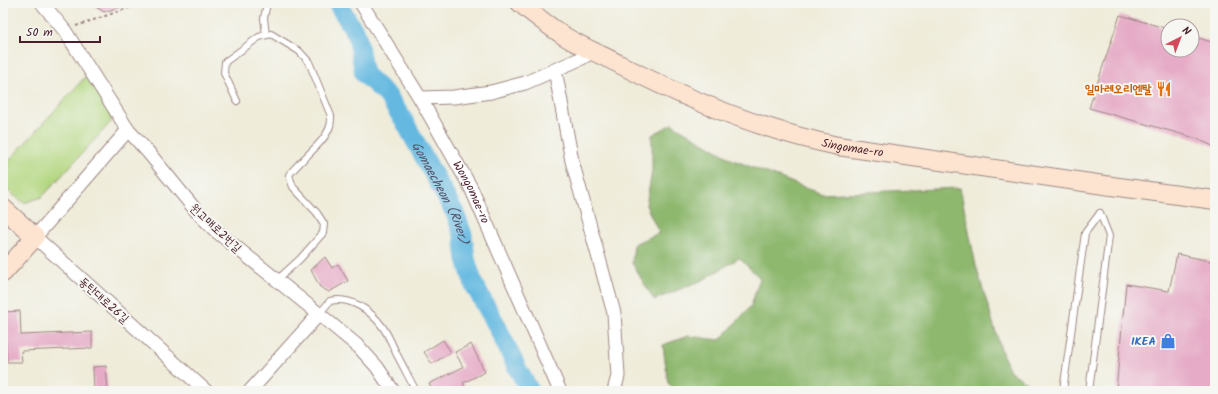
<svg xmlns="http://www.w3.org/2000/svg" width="1218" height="394" font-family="Kalam,'Poor Story',sans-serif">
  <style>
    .green { fill: #b3d780; stroke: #7e7b56 }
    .forest { fill: #8eb86e; stroke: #6c6c4c }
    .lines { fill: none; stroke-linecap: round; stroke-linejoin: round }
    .river { stroke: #65b9e1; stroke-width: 19 }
    .building { fill: #e6acc7 }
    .lane-casing { stroke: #9c8682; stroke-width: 8 }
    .street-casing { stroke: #9c8682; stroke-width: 15 }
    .secondary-casing { stroke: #9c8682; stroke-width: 20 }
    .path { stroke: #9c8682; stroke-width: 2; stroke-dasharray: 3 3; stroke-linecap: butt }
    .lane { stroke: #fff; stroke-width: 6 }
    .street { stroke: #fff; stroke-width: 13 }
    .secondary { stroke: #fde4d1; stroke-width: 18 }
    .labels { text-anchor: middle; stroke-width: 4; stroke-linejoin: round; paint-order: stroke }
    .food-label { font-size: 12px; font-weight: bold; fill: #c56008; stroke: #f6f6f2; text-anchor: end }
    .street-label { font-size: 12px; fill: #4a1f2b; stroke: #f6f6f2 }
    .shop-label { font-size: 12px; font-weight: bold; fill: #366cbe; stroke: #f6f6f2; text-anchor: end }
    .water-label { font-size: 13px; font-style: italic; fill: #53556b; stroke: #f6f6f2 }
  </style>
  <rect width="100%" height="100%" fill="#f6f6f2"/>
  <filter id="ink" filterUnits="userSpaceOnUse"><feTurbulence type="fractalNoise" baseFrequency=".025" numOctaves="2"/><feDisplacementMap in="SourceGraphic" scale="8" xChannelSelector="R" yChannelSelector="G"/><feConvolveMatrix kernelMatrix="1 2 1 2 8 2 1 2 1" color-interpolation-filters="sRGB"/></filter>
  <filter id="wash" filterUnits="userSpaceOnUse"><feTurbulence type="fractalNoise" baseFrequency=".012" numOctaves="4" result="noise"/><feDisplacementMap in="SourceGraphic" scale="16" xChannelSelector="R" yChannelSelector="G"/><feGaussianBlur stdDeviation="0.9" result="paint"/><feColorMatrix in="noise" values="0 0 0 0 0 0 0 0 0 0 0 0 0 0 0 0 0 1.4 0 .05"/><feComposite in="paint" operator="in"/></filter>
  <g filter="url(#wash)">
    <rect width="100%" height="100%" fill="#efecda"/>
    <polygon class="green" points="87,75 110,104 111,122 42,197 24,203 3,187 3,167"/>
    <polygon class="forest" points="672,124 733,160 822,194 960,188 976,266 1002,353 1010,371 1033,387 1035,391 677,391 668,383 663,345 688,336 720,340 751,306 760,278 739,258 703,280 654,300 632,263 634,244 659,233 646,205 652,172 652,135"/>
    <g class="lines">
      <path class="river" id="s1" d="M337 3 357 35 364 74 387 95 404 121 455 213 463 235 466 259 474 285 496 324 516 366 530 391"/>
    </g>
    <g id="blocks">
      <g class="building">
        <polygon points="90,3 126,3 126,5 104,12"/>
        <polygon points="1120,15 1168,29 1168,50 1192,50 1192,36 1215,43 1215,147 1195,138 1089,108"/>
        <polygon points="1177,254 1215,262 1215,391 1116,391 1126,284 1169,291"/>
        <polygon points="325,257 332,268 338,264 348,281 329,292 320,287 311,270"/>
        <polygon points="20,311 21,335 92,332 92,348 21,351 22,362 7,362 4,312"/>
        <polygon points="443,340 451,352 432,364 424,352"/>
        <polygon points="471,344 485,372 463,383 465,387 457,391 433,391 429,384 463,367 455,352"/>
        <polygon points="106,366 108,391 94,391 93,367"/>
      </g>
    </g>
  </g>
  <g filter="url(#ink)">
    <use href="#blocks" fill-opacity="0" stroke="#9c8682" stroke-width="1"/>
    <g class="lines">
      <g class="lane-casing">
        <g id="lane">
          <polyline points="266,35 264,18 267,3"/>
          <path d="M237 101 224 73 225 62 259 37 271 34 299 51 309 62 331 116C331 119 331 123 330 126 325 143 300 160 289 175L293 187 317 213 324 224 323 233 300 259 277 280"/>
          <path d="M319 314 330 301C350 296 370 310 382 326 388 334 392 344 396 353 403 366 409 378 416 391"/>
          <polyline points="1063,391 1085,233 1100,213"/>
          <polyline points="1089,391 1109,236 1100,213"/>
        </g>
      </g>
      <g class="street-casing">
        <g id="street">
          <polyline points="42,3 65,31 128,130 148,152 198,213 216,231 319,314"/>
          <path id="s2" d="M361 3 420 98 471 188 560 391"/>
          <polyline points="555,70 572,161 614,313 618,376 614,391"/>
          <polyline points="420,98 454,97 491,92 525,83 582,58 593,51"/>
          <polyline points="128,130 35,237 206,391"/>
          <polyline points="250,391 319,314 359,347 377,367 393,391"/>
        </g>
      </g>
      <g class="secondary-casing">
        <g id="secondary">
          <path id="s3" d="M520 3C534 15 549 26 564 36 582 47 602 55 621 65 690 101 762 130 838 146L1104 185 1215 200"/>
          <polyline points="3,208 35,237 3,273"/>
        </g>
      </g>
      <polyline class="path" points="76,26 143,3"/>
      <use href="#lane" class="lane"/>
      <use href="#street" class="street"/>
      <use href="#secondary" class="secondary"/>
    </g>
  </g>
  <defs>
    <g id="restaurant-bare" transform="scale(1.2)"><path d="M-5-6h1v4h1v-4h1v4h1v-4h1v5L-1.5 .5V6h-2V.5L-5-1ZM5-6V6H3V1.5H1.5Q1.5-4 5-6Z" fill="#e8710a" stroke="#f6f6f2" stroke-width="2.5" paint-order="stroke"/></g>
    <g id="shop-bare" transform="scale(1.2)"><path d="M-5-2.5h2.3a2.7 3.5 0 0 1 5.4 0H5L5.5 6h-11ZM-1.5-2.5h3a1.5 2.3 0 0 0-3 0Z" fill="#3f7fe0" stroke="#f6f6f2" stroke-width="2.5" paint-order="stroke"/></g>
  </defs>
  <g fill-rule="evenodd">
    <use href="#restaurant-bare" x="1164" y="89"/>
    <use href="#shop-bare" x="1168" y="341"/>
  </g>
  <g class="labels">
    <g class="food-label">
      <text x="1152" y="93">일마레오리엔탈</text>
    </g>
    <g class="street-label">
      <text dy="4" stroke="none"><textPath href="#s3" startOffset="366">Singomae-ro</textPath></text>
      <text dy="4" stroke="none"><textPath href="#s2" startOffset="219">Wongomae-ro</textPath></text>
      <text transform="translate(216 228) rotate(43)" y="4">원고매로2번길</text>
      <text transform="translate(104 300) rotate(42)" y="4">동탄대로26길</text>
    </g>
    <g class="shop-label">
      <text x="1156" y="345">IKEA</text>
    </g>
    <g class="water-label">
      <text dy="5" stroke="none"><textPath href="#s1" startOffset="220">Gomaecheon (River)</textPath></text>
    </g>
  </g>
  <rect width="1218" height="394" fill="none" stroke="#f6f6f2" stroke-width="16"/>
  <g transform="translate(1180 38) rotate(42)"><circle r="19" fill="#f6f6f2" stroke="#b1a0a2"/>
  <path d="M0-3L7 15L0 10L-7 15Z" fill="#d1495b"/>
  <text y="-6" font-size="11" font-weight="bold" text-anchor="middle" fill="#4a1f2b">N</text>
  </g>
  <path d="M20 36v6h80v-6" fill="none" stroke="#4a1f2b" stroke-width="2"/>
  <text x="26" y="36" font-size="12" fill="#4a1f2b" stroke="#f6f6f2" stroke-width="3" paint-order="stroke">50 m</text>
</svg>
